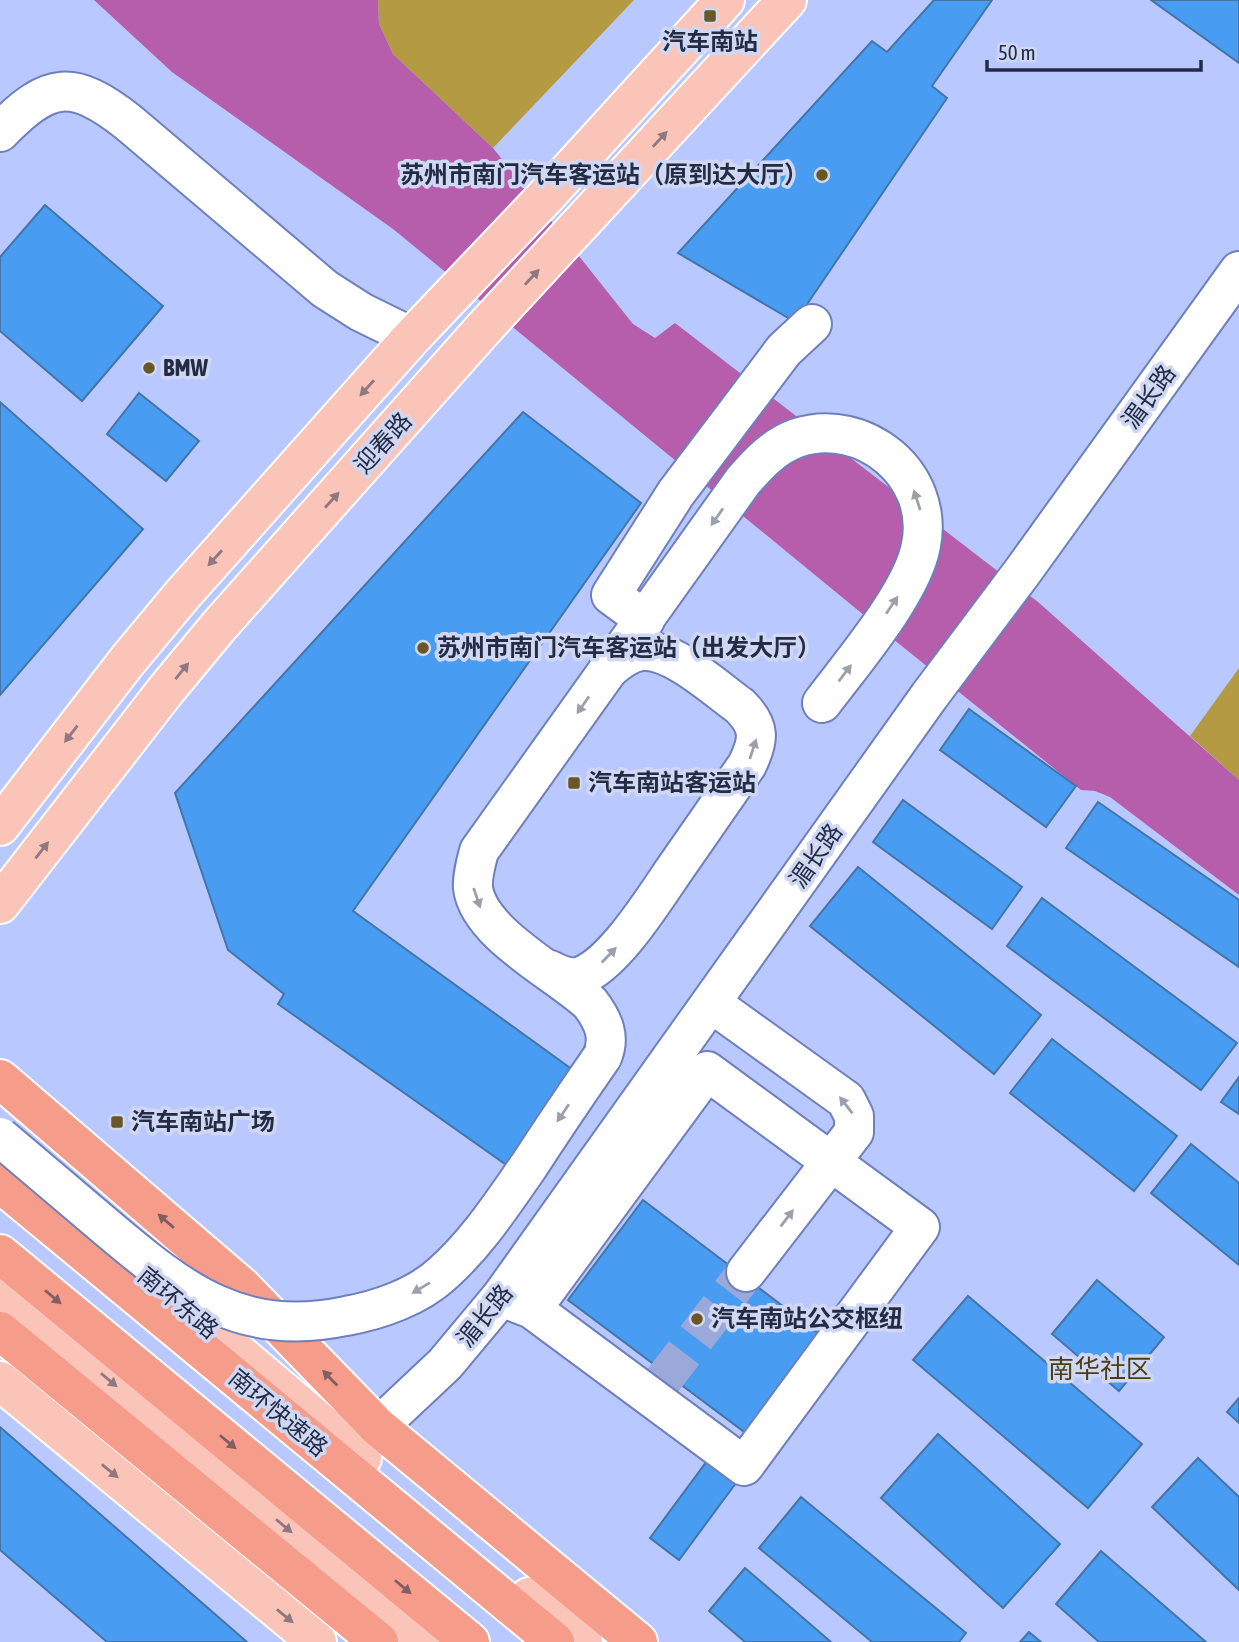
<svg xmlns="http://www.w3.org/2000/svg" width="1239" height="1642" font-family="'Asap Condensed','Noto Sans SC',sans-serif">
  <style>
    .green { fill: #b59a44 }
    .water { fill: #b65dac }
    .building { fill: #489cf1; stroke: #4475a8; stroke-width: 2 }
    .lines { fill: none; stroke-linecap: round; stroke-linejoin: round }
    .minor-tunnel { stroke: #9ba9da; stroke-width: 38; stroke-dasharray: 38 19; stroke-linecap: butt }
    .minor-casing { stroke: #6e7fbd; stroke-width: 42 }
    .major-casing { stroke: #fff; stroke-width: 42 }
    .highway-casing { stroke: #fff; stroke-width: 42 }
    .minor { stroke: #fff; stroke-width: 38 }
    .major { stroke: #fac4b9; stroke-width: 38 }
    .highway { stroke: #f69c8a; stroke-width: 38 }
    .minor-bridge-casing { stroke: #6e7fbd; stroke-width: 42; stroke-linecap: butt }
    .minor-bridge { stroke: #fff; stroke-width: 38 }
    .oneway { fill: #8f787f }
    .oneway2 { fill: #9ca0ab }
    .oneway3 { fill: #825e64 }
    .poi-dot { fill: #695826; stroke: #cfd7f3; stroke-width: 2.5 }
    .labels { text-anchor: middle; stroke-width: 7; stroke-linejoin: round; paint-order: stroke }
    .poi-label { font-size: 24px; font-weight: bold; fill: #242b45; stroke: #cfd7f3; text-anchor: start }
    .street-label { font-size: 24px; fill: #242b45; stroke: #cfd7f3 }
    .neighbourhood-label { font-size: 26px; fill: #4b3e16; stroke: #cfd7f3 }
  </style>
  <rect width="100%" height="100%" fill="#b9c9ff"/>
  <g class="green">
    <polygon points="378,0 634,0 493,148 393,54 379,24"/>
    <polygon points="1239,668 1239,780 1190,736"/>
  </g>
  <polygon class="water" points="94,0 378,0 379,24 393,54 493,148 633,324 655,338 675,323 1038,602 1239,780 1239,895 1110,797 1095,791 1081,790 893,639 393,229 172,72"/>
  <g class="building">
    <polygon points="934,0 992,0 932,86 947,98 795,322 678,253 872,41 887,52"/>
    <polygon points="1151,0 1239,0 1239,63"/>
    <polygon points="45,205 163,306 82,401 0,331 0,257"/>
    <polygon points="139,393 199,441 166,481 107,434"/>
    <polygon points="0,402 143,529 0,695"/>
    <polygon points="523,412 641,503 353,911 573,1070 508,1166 278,1004 284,994 228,950 175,793"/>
    <polygon points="969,709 1076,786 1046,827 940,750"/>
    <polygon points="903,800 1022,887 992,929 873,842"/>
    <polygon points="1098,802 1239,900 1239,967 1066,848"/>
    <polygon points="858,867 1041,1015 994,1074 810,926"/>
    <polygon points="1042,898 1237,1043 1201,1090 1007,946"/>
    <polygon points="1052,1039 1177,1136 1134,1191 1010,1093"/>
    <polygon points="1239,1077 1239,1114 1221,1102"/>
    <polygon points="1191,1144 1239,1183 1239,1265 1151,1193"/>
    <polygon points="643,1200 825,1338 751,1437 568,1300"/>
    <polygon points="1097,1280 1164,1337 1119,1391 1052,1334"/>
    <polygon points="968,1296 1142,1444 1088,1508 913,1360"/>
    <polygon points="1239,1398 1239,1423 1227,1412"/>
    <polygon points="0,1427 247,1642 107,1642 0,1550"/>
    <polygon points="938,1434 1060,1544 1003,1608 881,1498"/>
    <polygon points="710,1457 739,1479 679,1560 650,1538"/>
    <polygon points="1198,1458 1239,1497 1239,1590 1152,1507"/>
    <polygon points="801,1497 966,1633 959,1642 872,1642 759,1548"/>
    <polygon points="1101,1551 1206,1642 1099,1642 1056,1604"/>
    <polygon points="745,1568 831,1642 745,1642 709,1611"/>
    <polygon points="1029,1632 1041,1642 1020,1642"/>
  </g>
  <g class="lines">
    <polyline class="minor-tunnel" points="661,1383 746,1272"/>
    <g class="minor-casing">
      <g id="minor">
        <path d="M0 132C49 81 73 79 128 122L325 289 361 312 412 337"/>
        <polyline points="645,620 611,595 676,493 784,350 812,324"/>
        <path d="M550 970C560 975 570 980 581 976 616 963 657 894 679 863 702 830 724 798 747 765 759 740 761 727 740 706 716 689 672 648 641 651 628 653 618 661 608 670"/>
        <polyline points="711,1003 846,1100 854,1116 854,1132 746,1272"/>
        <path d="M602 1057C611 1037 603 1020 590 1003 558 973 479 934 473 888 472 876 476 863 479 851L743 481C758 464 774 446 797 438 863 416 935 474 921 545 913 592 852 663 822 703"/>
        <polyline points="501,1297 532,1309 744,1466 920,1227 707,1071 532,1309"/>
        <polyline points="378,1427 445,1364 501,1297 930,695 1023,571 1239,271"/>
      </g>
    </g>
    <g class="major-casing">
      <g id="major">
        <polyline points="0,826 128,660 183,594 412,337 547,195 725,0"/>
        <polyline points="0,904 166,690 219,626 485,327 787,0"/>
        <polyline points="148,1277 362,1458"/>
        <polyline points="0,1290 423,1642"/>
        <polyline points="0,1381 317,1642"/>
        <polyline points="529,1597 583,1642"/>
      </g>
    </g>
    <g class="highway-casing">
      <g id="highway">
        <polyline points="0,1079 242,1287 378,1427 638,1642"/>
        <polyline points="0,1183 555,1642"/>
        <polyline points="0,1254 470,1642"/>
        <polyline points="0,1331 379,1642"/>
      </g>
    </g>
    <use href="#minor" class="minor"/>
    <use href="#major" class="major"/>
    <use href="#highway" class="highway"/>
    <g class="minor-bridge-casing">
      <path id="minor-bridge" d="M0 1137C35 1167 70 1196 105 1226 182 1291 240 1338 346 1316 379 1310 417 1297 442 1274 477 1243 502 1204 528 1167 552 1130 577 1093 602 1057"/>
    </g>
    <use href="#minor-bridge" class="minor-bridge"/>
  </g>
  <defs><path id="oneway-solid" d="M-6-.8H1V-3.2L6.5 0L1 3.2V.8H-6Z" transform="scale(1.75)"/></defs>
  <g class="oneway">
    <use href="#oneway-solid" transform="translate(660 139) rotate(-47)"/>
    <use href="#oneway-solid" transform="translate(532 277) rotate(-47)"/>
    <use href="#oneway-solid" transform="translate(367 388) rotate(132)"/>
    <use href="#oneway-solid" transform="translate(332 500) rotate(-48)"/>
    <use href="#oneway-solid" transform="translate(215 558) rotate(132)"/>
    <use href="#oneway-solid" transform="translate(182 671) rotate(-51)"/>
    <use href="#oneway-solid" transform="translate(71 734) rotate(128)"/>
    <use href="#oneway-solid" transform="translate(42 850) rotate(-52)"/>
    <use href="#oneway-solid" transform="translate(109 1380) rotate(40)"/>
    <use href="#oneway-solid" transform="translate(110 1471) rotate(39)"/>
    <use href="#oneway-solid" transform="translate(284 1526) rotate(40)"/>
    <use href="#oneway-solid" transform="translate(285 1616) rotate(39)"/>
  </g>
  <g class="oneway2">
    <use href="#oneway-solid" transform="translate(917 500) rotate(-108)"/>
    <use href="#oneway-solid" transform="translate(717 517) rotate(125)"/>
    <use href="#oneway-solid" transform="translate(892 605) rotate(-56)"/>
    <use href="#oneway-solid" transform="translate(845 673) rotate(-53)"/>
    <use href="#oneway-solid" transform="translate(583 705) rotate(125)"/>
    <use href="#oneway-solid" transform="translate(753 749) rotate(-72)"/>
    <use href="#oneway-solid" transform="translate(477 898) rotate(71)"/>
    <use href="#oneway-solid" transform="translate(609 955) rotate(-46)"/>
    <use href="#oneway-solid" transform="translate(846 1105) rotate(-128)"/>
    <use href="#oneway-solid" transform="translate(563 1113) rotate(124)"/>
    <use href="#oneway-solid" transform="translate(787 1218) rotate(-53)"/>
    <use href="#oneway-solid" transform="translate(421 1288) rotate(149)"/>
  </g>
  <g class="oneway3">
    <use href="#oneway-solid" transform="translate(166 1221) rotate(-139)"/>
    <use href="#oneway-solid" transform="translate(53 1297) rotate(40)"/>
    <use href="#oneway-solid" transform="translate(330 1378) rotate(-134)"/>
    <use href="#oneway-solid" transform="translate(228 1442) rotate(40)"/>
    <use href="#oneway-solid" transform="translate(403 1587) rotate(40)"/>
  </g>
  <g class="poi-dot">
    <rect x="703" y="9" width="14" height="14" rx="3.5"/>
    <circle cx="822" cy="175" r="7"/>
    <circle cx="149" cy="368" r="7"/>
    <circle cx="423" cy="648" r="7"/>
    <rect x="567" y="776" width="14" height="14" rx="3.5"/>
    <rect x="110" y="1115" width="14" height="14" rx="3.5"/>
    <circle cx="697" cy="1319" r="7"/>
  </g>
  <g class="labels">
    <g class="poi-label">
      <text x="710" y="50" text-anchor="middle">汽车南站</text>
      <text x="808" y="183" text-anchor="end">苏州市南门汽车客运站（原到达大厅）</text>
      <text x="163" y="376">BMW</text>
      <text x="437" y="656">苏州市南门汽车客运站（出发大厅）</text>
      <text x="588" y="791">汽车南站客运站</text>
      <text x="131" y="1130">汽车南站广场</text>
      <text x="711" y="1327">汽车南站公交枢纽</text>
    </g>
    <g class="street-label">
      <text transform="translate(1149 397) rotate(-54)" y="8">湄长路</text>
      <text transform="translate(383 443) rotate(-48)" y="8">迎春路</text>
      <text transform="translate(816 856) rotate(-55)" y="8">湄长路</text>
      <text transform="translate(178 1303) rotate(40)" y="8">南环东路</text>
      <text transform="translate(485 1316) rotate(-51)" y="8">湄长路</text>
      <text transform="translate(278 1413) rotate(40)" y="8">南环快速路</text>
    </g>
    <g class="neighbourhood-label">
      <text x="1100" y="1378">南华社区</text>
    </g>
  </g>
  <path d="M987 60v10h214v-10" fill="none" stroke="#242b45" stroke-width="3.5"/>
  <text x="998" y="60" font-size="21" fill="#242b45" stroke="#cfd7f3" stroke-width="5" paint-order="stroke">50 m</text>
</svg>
